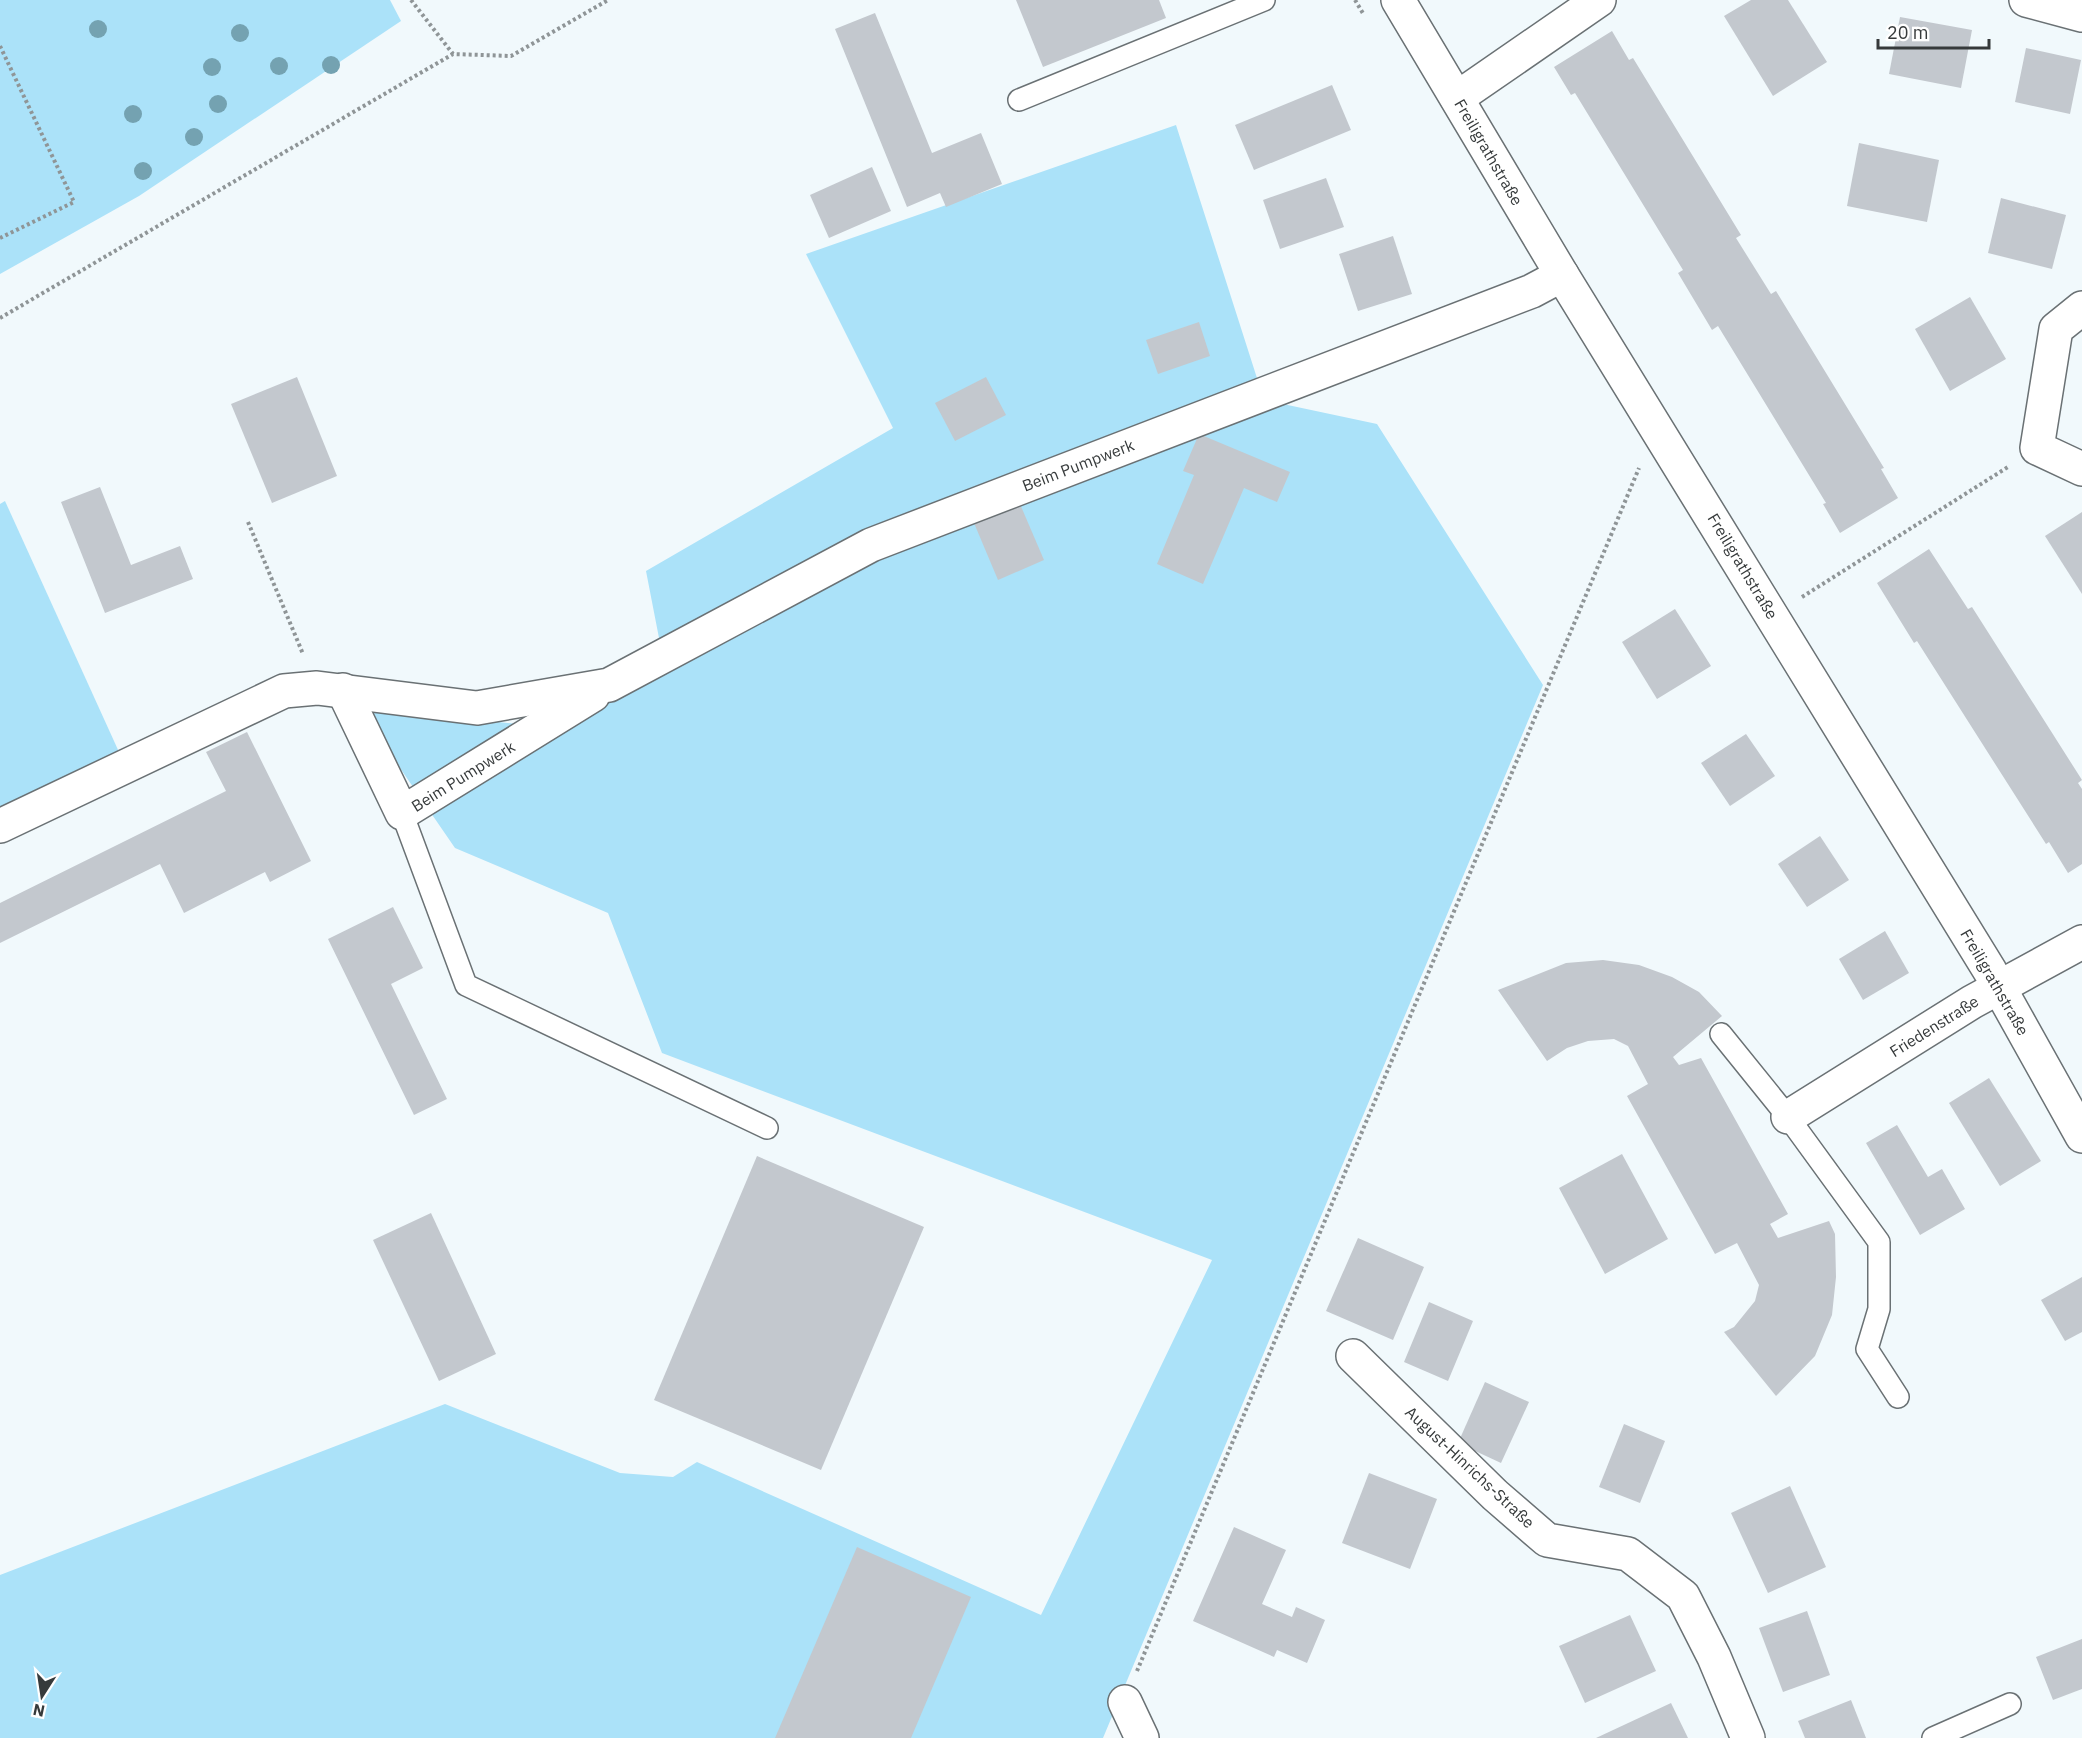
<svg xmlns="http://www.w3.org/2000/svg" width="2082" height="1738" font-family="'IBM Plex Sans',sans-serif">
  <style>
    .green { fill: #abe2f9 }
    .building { fill: #c3c8ce }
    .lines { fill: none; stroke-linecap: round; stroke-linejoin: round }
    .service-casing { stroke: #6a7174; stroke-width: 24 }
    .minor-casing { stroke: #6a7174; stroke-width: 36 }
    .tertiary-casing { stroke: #6a7174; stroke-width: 36 }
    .path { stroke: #8f9597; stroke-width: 4; stroke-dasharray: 3 3; stroke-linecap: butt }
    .service { stroke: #fff; stroke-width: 21 }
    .minor { stroke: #fff; stroke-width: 33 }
    .tertiary { stroke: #fff; stroke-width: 33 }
    .tree { fill: #74a2b1 }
    .labels { text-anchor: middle; stroke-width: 4.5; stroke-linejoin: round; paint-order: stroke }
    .street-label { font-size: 16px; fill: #363a3b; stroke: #fff }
  </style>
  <rect width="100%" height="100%" fill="#f1f9fc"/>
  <g class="green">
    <polygon points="0,0 390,0 401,21 139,196 0,274"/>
    <polygon points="1176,125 1264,400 1377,424 1543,685 1103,1738 0,1738 0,1575 445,1404 620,1473 673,1477 697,1462 1041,1615 1212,1260 662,1053 608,913 455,848 358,707 518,724 659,638 646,571 893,428 806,254"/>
    <polygon points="5,501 119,752 0,809 0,504"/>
  </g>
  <g class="building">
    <polygon points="1016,0 1159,0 1166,18 1043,67"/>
    <polygon points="1751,0 1788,0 1827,62 1773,96 1724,16"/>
    <polygon points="875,13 932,153 981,133 1002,184 946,207 940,193 907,207 835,29"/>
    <polygon points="1900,17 1972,30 1961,88 1889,74"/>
    <polygon points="1612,31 1629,60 1633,58 1741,235 1736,238 1771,294 1776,291 1884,468 1881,469 1898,498 1840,533 1823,504 1826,503 1718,326 1712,330 1678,273 1683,270 1575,93 1571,95 1554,67"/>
    <polygon points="2026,48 2081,60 2070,114 2015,102"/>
    <polygon points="1332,85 1351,130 1254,170 1235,125"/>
    <polygon points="1859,143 1939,160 1927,222 1847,206"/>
    <polygon points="872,167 891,211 829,238 810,195"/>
    <polygon points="1326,178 1344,227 1280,249 1263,200"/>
    <polygon points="2001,198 2066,215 2052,269 1988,253"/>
    <polygon points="1393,236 1412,294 1358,311 1339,254"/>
    <polygon points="1970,297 2006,359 1950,391 1915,329"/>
    <polygon points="1199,322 1210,356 1158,374 1146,340"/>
    <polygon points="297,377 337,476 272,503 231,404"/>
    <polygon points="986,377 1006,415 955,441 935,403"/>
    <polygon points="1199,434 1290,472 1277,502 1244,488 1203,584 1157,564 1194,475 1183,471"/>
    <polygon points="100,487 131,565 180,546 193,579 105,613 61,502"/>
    <polygon points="1020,504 1044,560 998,580 974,523"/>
    <polygon points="2082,512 2082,594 2045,536"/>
    <polygon points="1929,549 1968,609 1972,607 2082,780 2078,783 2082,789 2082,864 2068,873 2049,842 2046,844 1917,641 1914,643 1877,583"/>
    <polygon points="1675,609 1711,666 1657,699 1622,642"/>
    <polygon points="247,732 311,861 270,882 265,872 184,913 160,864 0,943 0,903 226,791 206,752"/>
    <polygon points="1746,734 1775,776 1730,806 1701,763"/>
    <polygon points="1820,836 1849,880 1807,907 1778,864"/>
    <polygon points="393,907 423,968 391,984 447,1099 414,1115 328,939"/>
    <polygon points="1885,931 1909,973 1863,1000 1839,959"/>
    <polygon points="1603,960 1639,965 1672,977 1699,992 1722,1016 1673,1057 1679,1065 1701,1058 1788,1214 1770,1224 1778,1238 1829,1221 1835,1234 1836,1277 1832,1315 1815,1356 1776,1396 1724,1332 1734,1327 1755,1301 1759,1285 1737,1243 1715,1254 1627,1096 1648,1084 1628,1046 1614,1039 1588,1041 1567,1048 1547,1061 1498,990 1566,963"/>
    <polygon points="1989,1078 2041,1161 2000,1186 1949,1103"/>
    <polygon points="1897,1125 1928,1177 1942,1169 1965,1209 1920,1235 1866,1143"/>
    <polygon points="1622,1154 1668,1239 1605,1274 1559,1188"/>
    <polygon points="757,1156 924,1227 821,1470 654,1400"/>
    <polygon points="431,1213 496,1354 439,1381 373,1240"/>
    <polygon points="1358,1238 1424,1267 1393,1340 1326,1311"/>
    <polygon points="2082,1277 2082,1332 2065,1341 2041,1300"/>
    <polygon points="1429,1302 1473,1321 1448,1381 1404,1362"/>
    <polygon points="1485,1382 1529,1402 1501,1463 1458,1443"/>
    <polygon points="1624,1424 1665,1441 1640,1503 1599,1487"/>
    <polygon points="1369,1473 1437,1499 1410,1569 1342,1543"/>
    <polygon points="1790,1486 1826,1567 1768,1593 1731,1513"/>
    <polygon points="1234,1527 1286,1550 1262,1604 1292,1617 1296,1607 1325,1620 1307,1663 1277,1650 1274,1657 1193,1621"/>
    <polygon points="857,1547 971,1597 911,1738 775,1738"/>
    <polygon points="1807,1611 1830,1675 1783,1692 1759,1628"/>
    <polygon points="1630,1615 1656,1671 1585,1703 1559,1646"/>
    <polygon points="2082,1639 2082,1689 2053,1700 2036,1657"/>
    <polygon points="1851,1700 1866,1738 1805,1738 1798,1721"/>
    <polygon points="1671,1703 1688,1738 1596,1738"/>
  </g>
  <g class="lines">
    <g class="service-casing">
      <g id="service">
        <polyline points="1019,100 1264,0"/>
        <polyline points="402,813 466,985 767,1128"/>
        <polyline points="1721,1034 1788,1117 1879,1242 1879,1309 1867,1349 1898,1397"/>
        <polyline points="1933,1738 2010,1704"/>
      </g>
    </g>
    <g class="minor-casing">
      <g id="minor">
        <polyline points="2026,0 2082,15"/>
        <polyline points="1457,98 1599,0"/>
        <polyline points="2082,308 2056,329 2037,448 2082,469"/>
        <polyline points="343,690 402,813 593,695"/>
        <polyline points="0,826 284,691 317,688 477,708 609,685 871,545 1532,291 1562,275"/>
        <polyline points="1788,1117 1972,1002 2082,942"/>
        <polyline points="1353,1356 1495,1495 1547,1540 1628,1554 1683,1596 1714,1657 1748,1738"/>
        <polyline points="1125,1702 1142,1738"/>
      </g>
    </g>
    <g class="tertiary-casing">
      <polyline id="tertiary" points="1398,0 1562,275 1990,971 2082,1136"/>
    </g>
    <g class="path">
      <polyline points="411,0 453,54"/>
      <polyline points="1355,0 1364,15"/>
      <polyline points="0,46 74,202 0,238"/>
      <polyline points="0,318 453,54 511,56 608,0"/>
      <polyline points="248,522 303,654"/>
      <polyline points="1802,597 2008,467"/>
      <polyline points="1137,1671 1639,468"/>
    </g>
    <use href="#service" class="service"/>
    <use href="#minor" class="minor"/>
    <use href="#tertiary" class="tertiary"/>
  </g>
  <g class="tree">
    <circle cx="98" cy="29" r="9"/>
    <circle cx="240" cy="33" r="9"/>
    <circle cx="331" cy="65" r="9"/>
    <circle cx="279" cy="66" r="9"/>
    <circle cx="212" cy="67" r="9"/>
    <circle cx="218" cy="104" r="9"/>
    <circle cx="133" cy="114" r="9"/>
    <circle cx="194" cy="137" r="9"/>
    <circle cx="143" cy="171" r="9"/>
  </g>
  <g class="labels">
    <g class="street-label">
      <text transform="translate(1489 152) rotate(60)" y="6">Freiligrathstraße</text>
      <text transform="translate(1078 465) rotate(-21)" y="6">Beim Pumpwerk</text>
      <text transform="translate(1743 566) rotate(59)" y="6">Freiligrathstraße</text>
      <text transform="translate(463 776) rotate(-32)" y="6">Beim Pumpwerk</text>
      <text transform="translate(1995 982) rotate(60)" y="6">Freiligrathstraße</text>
      <text transform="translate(1934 1026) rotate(-32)" y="6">Friedenstraße</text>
      <text transform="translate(1470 1467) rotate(43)" y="6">August-Hinrichs-Straße</text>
    </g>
  </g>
  <g transform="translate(42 1696) rotate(192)" stroke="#ffffff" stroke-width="4.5" paint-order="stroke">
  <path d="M0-4.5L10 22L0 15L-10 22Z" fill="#363a3b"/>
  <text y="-9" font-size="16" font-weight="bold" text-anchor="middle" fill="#363a3b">N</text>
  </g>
  <path d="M1878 39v9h111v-9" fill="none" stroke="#363a3b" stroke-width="3"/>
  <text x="1887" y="39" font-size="18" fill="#363a3b" stroke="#ffffff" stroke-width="4.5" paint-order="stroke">20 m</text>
</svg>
